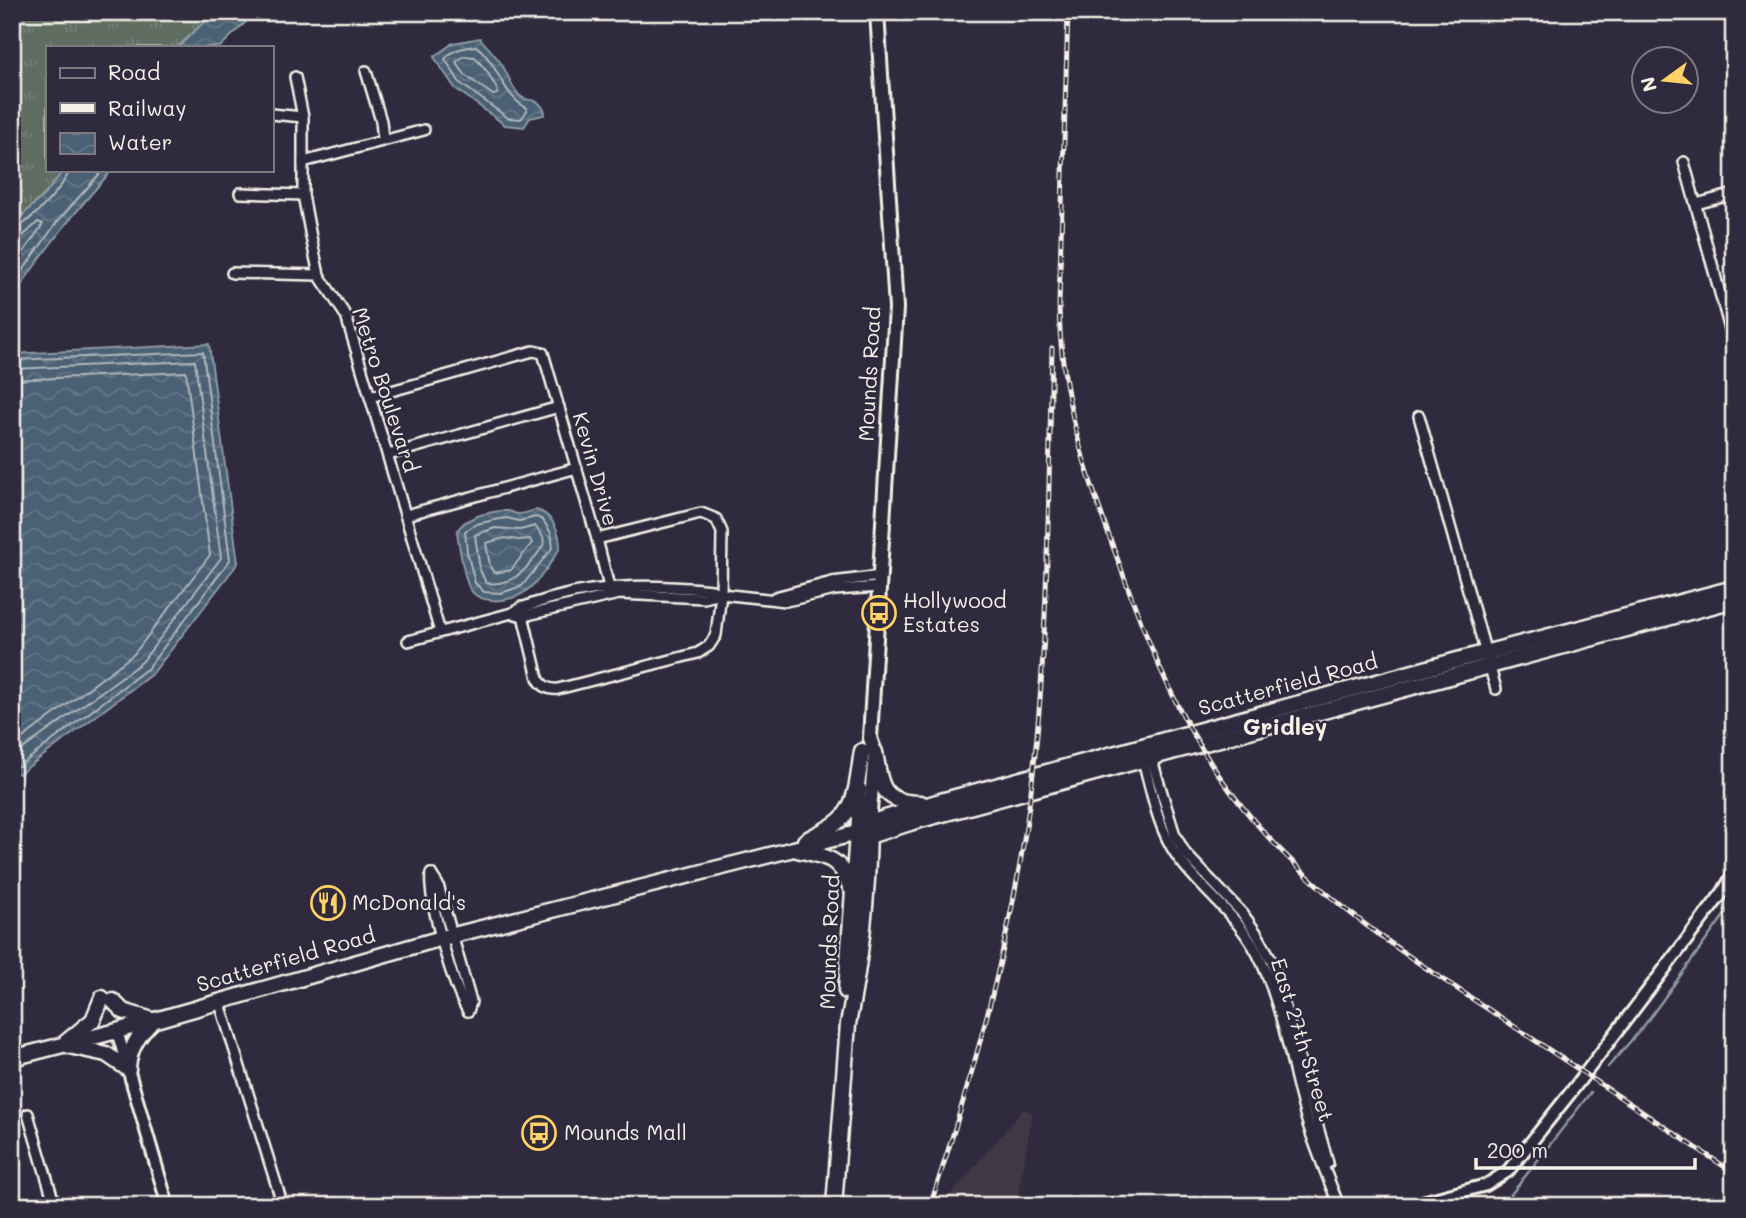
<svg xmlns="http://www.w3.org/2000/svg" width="1746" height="1218" font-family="Mali,sans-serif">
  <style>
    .built { fill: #413845 }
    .grass { fill: url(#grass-tufts); stroke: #aaaea4; stroke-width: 2 }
    .water { fill: url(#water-waves); stroke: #8e9aa2; stroke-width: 2 }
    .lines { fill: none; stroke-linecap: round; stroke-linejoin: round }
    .shore { stroke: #b0b7ba; stroke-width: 2 }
    .stream { stroke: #8e9aa2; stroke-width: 2.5 }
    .minor-casing { stroke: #f4f1e8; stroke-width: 14 }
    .tertiary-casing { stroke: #f4f1e8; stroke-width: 16 }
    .secondary-casing { stroke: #f4f1e8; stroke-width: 18 }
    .primary-casing { stroke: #f4f1e8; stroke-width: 19 }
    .minor { stroke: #2f2a3d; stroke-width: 9 }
    .tertiary { stroke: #2f2a3d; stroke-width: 10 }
    .secondary { stroke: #2f2a3d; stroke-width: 12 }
    .primary { stroke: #2f2a3d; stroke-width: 14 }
    .rail-casing { stroke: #f4f1e8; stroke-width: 5 }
    .rail { stroke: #2f2a3d; stroke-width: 2.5; stroke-dasharray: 8; stroke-linecap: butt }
    .labels { text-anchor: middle; stroke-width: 5; stroke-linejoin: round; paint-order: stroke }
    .street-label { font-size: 21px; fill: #f4f1e8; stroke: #2f2a3d }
    .poi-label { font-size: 21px; fill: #f4f1e8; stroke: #2f2a3d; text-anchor: start }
    .neighbourhood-label { font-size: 23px; font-weight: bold; fill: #f4f1e8; stroke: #2f2a3d }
  </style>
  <defs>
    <pattern id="grass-tufts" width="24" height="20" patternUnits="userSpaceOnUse" patternTransform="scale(1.75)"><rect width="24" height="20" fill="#5f6c61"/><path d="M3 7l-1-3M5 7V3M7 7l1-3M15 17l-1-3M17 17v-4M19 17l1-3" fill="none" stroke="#778178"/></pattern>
    <pattern id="water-waves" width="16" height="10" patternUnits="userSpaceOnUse" patternTransform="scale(1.75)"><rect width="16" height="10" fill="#4a6074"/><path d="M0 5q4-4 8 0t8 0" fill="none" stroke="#657788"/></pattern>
  </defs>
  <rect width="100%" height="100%" fill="#2f2a3d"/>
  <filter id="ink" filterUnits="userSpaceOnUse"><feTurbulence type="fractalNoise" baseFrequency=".0143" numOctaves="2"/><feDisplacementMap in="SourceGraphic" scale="14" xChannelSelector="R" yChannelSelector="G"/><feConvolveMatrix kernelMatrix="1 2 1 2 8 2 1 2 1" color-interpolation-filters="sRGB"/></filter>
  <g filter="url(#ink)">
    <polygon class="built" points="1024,1109 1033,1113 1016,1206 944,1206 949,1196"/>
    <polygon class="grass" points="12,12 215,12 178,47 47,47 47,170 64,170 45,194 12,225"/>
    <g class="water">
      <polygon points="215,12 256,12 220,47 178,47"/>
      <path d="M480 38C487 47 496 55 502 65 508 74 511 86 519 95 528 105 536 93 545 112L544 115 530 118 524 127 505 125 455 88 434 57 453 43Z"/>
      <path d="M64 170H112C76 211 41 253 12 300V225L45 194Z"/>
      <polygon points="209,344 238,563 153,673 19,774 12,772 12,354"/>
      <path d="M536 510C553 514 560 532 560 548 551 562 540 581 526 591 511 603 476 606 468 585 462 569 460 550 457 532 463 517 492 510 508 511 511 511 515 514 519 514 524 514 531 511 536 510Z"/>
    </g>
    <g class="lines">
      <g class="shore">
        <path d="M476 46C498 62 502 96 527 108V111L521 119 508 118 460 83 445 59C453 49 463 48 476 46Z"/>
        <polygon points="464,56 475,57 488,73 498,91 497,94 493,95 466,76 456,62"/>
        <path d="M12 229C26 228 68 183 69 170"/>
        <polyline points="12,238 23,236 38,222 43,224 12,269"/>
        <polyline points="12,286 57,222 103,170"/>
        <polyline points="12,360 203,352 230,560 148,668 19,766 12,766"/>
        <polyline points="12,369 195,361 221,558 142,662 12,757"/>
        <polyline points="12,380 186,372 210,555 134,654 12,746"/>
        <polygon points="536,517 543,520 551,533 553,547 522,586 501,593 484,592 475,583 467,552 465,531 477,524 494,520 507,518 519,521"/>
        <path d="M535 526 543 537 544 544C530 566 515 587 486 583L480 570 475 535 495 528 520 530Z"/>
        <polygon points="505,538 518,540 530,539 532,543 511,570 494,573 490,566 486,543"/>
      </g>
      <g class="stream">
        <polyline points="1608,1067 1643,1027 1734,902"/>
        <polyline points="1502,1206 1591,1092"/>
      </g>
      <g class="minor-casing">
        <g id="minor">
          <polyline points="366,71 381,121 383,140"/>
          <polyline points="295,77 303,117 303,195 311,237 319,275 346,316 440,632"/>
          <polyline points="271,114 303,117"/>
          <polyline points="303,162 424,130"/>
          <polyline points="1684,162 1734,344"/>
          <polyline points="240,193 303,195"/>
          <polyline points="1696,204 1734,194"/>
          <polyline points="232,273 319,275"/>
          <polyline points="370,397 533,351 543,353 597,539 611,595"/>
          <polyline points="1419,416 1496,689"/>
          <polyline points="388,455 559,407"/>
          <polyline points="406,515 577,468"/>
          <polyline points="775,597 832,582 881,576"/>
          <path d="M521 607 538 678C542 686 548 690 558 689L698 653 709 646 716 635 721 594 722 532 716 519 701 513 597 539"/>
          <polyline points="512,613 523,616 619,594 704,598 721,594 786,601 835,590 880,587"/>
          <path d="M408 641 512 613C525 605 539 602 553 598 606 583 658 585 712 590L721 594"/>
          <polyline points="1150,754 1175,835 1185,853 1243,914 1257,934 1272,961 1328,1163"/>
          <path d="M1142 756C1151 789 1157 827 1177 856 1204 894 1242 917 1262 963 1284 1013 1292 1069 1307 1121 1316 1150 1328 1178 1339 1206"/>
          <polyline points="431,874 438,885 471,1002 468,1011"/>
          <path d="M431 874C428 901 453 988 468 1011"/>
          <polyline points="219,1000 283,1206"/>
          <polyline points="28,1114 55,1206"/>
        </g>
      </g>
      <g class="tertiary-casing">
        <g id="tertiary">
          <polyline points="117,1031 168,1206"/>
          <polyline points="1407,1206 1486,1185 1508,1171 1571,1092 1723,892 1734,873"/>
        </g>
      </g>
      <g class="secondary-casing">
        <g id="secondary">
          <polyline points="869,823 875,752 870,738 896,308 877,12"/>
          <polyline points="857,833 860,789"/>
        </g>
      </g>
      <g class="primary-casing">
        <g id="primary">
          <path d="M875 752C881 786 881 803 921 803"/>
          <polyline points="857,833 869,836 913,822 1734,600"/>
          <path d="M805 841C816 834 830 829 840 820 858 804 858 773 862 751"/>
          <path d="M797 850C824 856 841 857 850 887"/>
          <polyline points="846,991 857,833"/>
          <polyline points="113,1001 123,1011 149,1019"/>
          <polyline points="66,1042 93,1020 102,998"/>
          <polyline points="69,1046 106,1054 128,1069"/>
          <polyline points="12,1058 117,1031 442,938 857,833 869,823 937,802 1465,658 1734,588"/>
          <path d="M128 1069C129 1048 139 1034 154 1020"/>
          <path d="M834 1206 848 1024C861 961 868 893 869 828"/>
        </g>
      </g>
      <use href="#minor" class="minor"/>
      <use href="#tertiary" class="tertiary"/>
      <use href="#secondary" class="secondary"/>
      <use href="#primary" class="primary"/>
      <g class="rail-casing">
        <g id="rail">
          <path d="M1068 12 1059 304C1060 398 1087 477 1119 563 1148 644 1179 723 1231 792 1306 893 1403 953 1506 1021 1582 1072 1658 1123 1734 1173"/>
          <path d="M930 1206C975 1071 1013 933 1031 791 1049 645 1048 495 1052 348"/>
        </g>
      </g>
      <use href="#rail" class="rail"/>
    </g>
  </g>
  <defs>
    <g id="bus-ring" transform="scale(1.75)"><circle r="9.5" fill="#2f2a3d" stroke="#ffd166" stroke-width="1.5"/><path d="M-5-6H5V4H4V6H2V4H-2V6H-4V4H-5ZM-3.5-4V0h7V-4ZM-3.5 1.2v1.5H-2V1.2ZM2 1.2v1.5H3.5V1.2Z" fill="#ffd166"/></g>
    <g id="restaurant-ring" transform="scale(1.75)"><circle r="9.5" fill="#2f2a3d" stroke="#ffd166" stroke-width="1.5"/><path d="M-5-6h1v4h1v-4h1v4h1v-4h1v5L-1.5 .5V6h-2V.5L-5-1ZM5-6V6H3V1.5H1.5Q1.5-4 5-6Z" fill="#ffd166"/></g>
  </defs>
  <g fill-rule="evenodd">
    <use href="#bus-ring" x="879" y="613"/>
    <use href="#restaurant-ring" x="328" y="903"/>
    <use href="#bus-ring" x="539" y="1133"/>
  </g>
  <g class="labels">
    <g class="street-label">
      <text transform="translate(870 374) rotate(-87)" y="7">Mounds Road</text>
      <text transform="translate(385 390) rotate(72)" y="7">Metro Boulevard</text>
      <text transform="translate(595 469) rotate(74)" y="7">Kevin Drive</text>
      <text transform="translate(1288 685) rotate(-15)" y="7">Scatterfield Road</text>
      <text transform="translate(830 942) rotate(-88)" y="7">Mounds Road</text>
      <text transform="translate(286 960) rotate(-16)" y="7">Scatterfield Road</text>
      <text transform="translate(1302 1040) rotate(73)" y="7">East 27th Street</text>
    </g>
    <g class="poi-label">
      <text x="903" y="608">Hollywood<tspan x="903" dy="24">Estates</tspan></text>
      <text x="352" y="910">McDonald's</text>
      <text x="564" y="1140">Mounds Mall</text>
    </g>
    <g class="neighbourhood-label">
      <text x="1285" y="735">Gridley</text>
    </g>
  </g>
  <rect width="1746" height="1218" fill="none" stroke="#2f2a3d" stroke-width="42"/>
  <rect x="21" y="21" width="1704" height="1176" fill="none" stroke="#f4f1e8" stroke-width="2.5" filter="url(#ink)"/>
  <rect x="46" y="46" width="228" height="126" fill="#2f2a3d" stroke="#7e7a81" stroke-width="2"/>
  <rect x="60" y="68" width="35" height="10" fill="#2f2a3d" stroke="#7e7a81" stroke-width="2"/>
  <text x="108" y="80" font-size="21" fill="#f4f1e8">Road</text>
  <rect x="60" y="103" width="35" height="10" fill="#f4f1e8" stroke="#7e7a81" stroke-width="2"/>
  <text x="108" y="116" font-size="21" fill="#f4f1e8">Railway</text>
  <rect x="60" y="133" width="35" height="21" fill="url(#water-waves)" stroke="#7e7a81" stroke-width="2"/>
  <text x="108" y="150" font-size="21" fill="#f4f1e8">Water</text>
  <g transform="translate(1665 80) rotate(255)"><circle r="33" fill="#2f2a3d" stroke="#7e7a81" stroke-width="2"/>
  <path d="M0-5L12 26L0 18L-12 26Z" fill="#ffd166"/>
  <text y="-10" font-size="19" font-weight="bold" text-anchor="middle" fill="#f4f1e8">N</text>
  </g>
  <path d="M1476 1158v10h219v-10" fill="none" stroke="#f4f1e8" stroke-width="3.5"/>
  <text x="1487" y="1158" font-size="21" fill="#f4f1e8" stroke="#2f2a3d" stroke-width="5" paint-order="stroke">200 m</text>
</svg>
